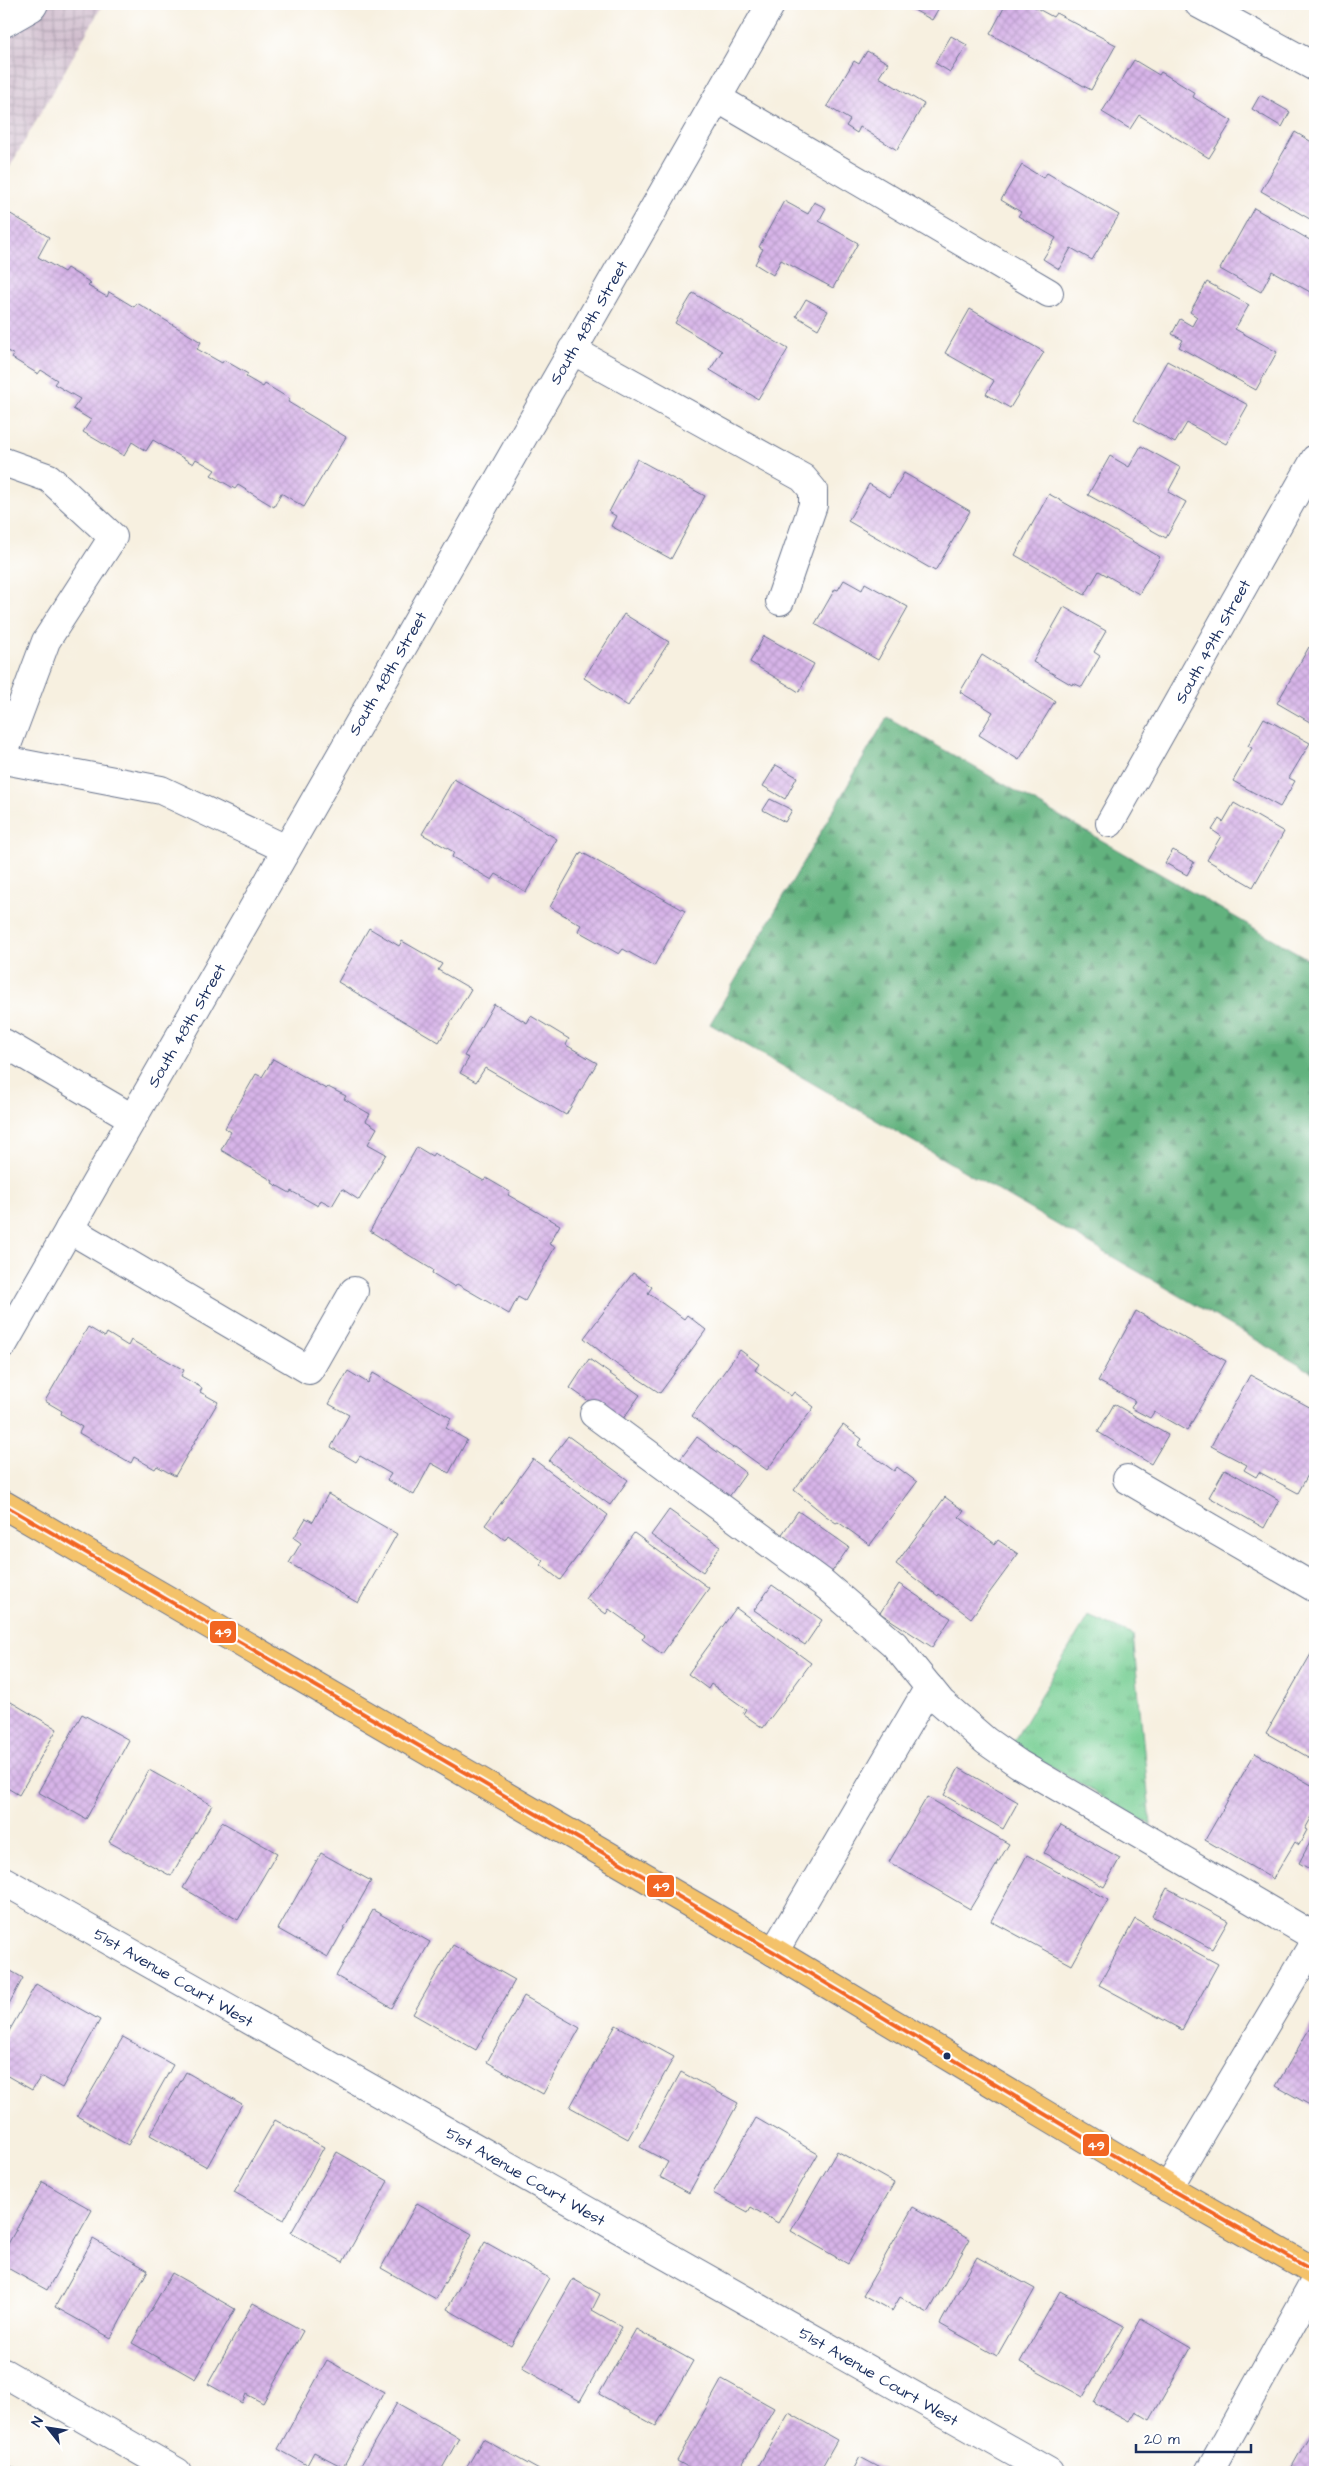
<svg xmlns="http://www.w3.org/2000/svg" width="1319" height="2476" font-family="'Architects Daughter',sans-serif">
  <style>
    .industrial { fill: url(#industrial-grid) }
    .grass { fill: url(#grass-tufts); stroke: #4a7f79 }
    .forest { fill: url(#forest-firs); stroke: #3e706e }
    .building { fill: url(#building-cross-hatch) }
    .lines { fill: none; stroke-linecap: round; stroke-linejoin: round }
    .minor-casing { stroke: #68738c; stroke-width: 30 }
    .major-casing { stroke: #68738c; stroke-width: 30 }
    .minor { stroke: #fff; stroke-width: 28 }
    .major { stroke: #f4c26a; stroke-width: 28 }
    .bus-1-casing { stroke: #fff; stroke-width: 8 }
    .bus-1 { stroke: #f26522; stroke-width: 4 }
    .bus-dot { fill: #1b2f5e; stroke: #fff; stroke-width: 2 }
    .labels { text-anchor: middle; stroke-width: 4.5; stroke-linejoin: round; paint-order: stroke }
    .street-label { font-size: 16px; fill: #1b2f5e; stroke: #fff }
    .line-badge { stroke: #fff; stroke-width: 2 }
    .badge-label { font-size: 14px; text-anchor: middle; font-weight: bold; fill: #fff }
  </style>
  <defs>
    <pattern id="industrial-grid" width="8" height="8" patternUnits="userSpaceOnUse" patternTransform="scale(1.25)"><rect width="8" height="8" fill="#d0bdcd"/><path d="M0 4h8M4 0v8" fill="none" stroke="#a89aaa"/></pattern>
    <pattern id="grass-tufts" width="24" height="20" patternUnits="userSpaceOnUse" patternTransform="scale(1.25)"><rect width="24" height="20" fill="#78cf94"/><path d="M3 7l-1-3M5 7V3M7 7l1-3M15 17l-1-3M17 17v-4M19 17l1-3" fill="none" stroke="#62a87c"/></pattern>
    <pattern id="forest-firs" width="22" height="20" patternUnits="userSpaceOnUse" patternTransform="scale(1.25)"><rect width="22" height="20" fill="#62b27e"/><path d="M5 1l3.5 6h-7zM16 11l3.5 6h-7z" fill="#50916a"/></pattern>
    <pattern id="building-cross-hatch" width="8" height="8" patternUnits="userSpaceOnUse" patternTransform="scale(1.25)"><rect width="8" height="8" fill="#d7b4e8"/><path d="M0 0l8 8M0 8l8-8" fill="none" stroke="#b89bc9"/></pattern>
  </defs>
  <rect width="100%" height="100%" fill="#fff"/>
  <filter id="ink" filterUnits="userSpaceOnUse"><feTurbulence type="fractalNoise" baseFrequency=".02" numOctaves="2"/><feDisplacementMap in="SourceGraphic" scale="10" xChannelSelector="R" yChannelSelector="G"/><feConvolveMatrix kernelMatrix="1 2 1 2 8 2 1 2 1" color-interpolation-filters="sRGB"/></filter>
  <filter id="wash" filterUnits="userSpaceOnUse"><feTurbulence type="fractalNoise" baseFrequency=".0096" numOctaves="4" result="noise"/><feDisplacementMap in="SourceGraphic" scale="20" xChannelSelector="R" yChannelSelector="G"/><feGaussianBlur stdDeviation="1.12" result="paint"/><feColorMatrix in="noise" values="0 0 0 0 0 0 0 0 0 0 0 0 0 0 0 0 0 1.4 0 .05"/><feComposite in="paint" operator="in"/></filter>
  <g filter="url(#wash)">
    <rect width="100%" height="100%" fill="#f7f0e0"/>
    <polygon class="industrial" points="4,4 103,4 4,177"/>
    <polygon class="grass" points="1088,1616 1133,1635 1151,1825 1012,1744"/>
    <polygon class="forest" points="887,717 1315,963 1315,1374 710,1024"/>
    <g id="blocks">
      <g class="building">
        <polygon points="903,4 941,4 932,20"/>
        <polygon points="1006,4 1029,4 1053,17 1056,13 1116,45 1091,90 990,34"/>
        <polygon points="951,36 967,45 950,72 935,63"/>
        <polygon points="867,51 888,63 879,77 924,104 897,150 860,127 857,133 846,126 850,120 827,106 854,61 859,64"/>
        <polygon points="1134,60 1159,75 1161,72 1195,93 1193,97 1232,121 1209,158 1139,115 1130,129 1102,112"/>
        <polygon points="1260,95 1290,112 1282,127 1252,109"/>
        <polygon points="1295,132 1315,144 1315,222 1261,191"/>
        <polygon points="1022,165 1043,178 1047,173 1119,215 1092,260 1071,248 1059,269 1043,259 1056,238 1018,216 1021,212 1001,200"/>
        <polygon points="784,201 808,214 814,202 826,208 819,221 858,243 833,288 781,260 773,275 755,264 763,249 759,247"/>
        <polygon points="1254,208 1315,243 1315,287 1312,293 1272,271 1261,292 1220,269"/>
        <polygon points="4,210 49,237 38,257 64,272 67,268 91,283 88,286 107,297 109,292 134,307 137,303 201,342 197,349 222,363 224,360 248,374 246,377 263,387 265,384 290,399 288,402 346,437 304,507 281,493 274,507 238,485 235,489 211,475 215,470 196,459 193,464 153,440 146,451 132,442 124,456 83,432 91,420 73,409 80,399 54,384 57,380 41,370 38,374 12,358 14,355 4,349"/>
        <polygon points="1207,282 1249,305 1235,329 1277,352 1256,390 1179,347 1183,340 1172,334 1180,319 1192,326 1197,317 1190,312"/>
        <polygon points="693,293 788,349 758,399 710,370 722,351 675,323"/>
        <polygon points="806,299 828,311 818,329 796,316"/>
        <polygon points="970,309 1044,352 1010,408 986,394 994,381 945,353"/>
        <polygon points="1167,361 1248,405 1226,444 1187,423 1175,443 1134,420"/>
        <polygon points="1141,446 1181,468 1168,492 1186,502 1166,538 1088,495 1110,456 1129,467"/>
        <polygon points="637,459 705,496 671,559 611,526 616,516 609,512"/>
        <polygon points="904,473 970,511 935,571 848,521 869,484 890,497"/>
        <polygon points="1049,494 1160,557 1139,594 1099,571 1085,595 1015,555"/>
        <polygon points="844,580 862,590 865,583 908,607 878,660 815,624 835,589 838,590"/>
        <polygon points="1064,607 1106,631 1094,652 1100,656 1082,687 1073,683 1072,685 1033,662"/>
        <polygon points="624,614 669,642 628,706 584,678"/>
        <polygon points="764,636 814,664 799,692 750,662"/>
        <polygon points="1309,647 1315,651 1315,725 1277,703"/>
        <polygon points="982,655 1055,701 1019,760 979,735 993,712 960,692"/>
        <polygon points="1264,718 1310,743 1289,778 1295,781 1280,807 1233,781 1252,748 1248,746"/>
        <polygon points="776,765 797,777 785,799 763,786"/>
        <polygon points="454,779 557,839 526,892 496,874 492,880 452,857 454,852 422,834"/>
        <polygon points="770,799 792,810 785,822 763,810"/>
        <polygon points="1234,803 1284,832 1253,887 1207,860 1221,836 1212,830 1219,819 1223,822"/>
        <polygon points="1173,850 1194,862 1187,875 1165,863"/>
        <polygon points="581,852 685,911 654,966 623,949 619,954 578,931 581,925 550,907"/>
        <polygon points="369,928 399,946 402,941 442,964 438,970 471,989 439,1042 338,982"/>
        <polygon points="494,1004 527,1023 531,1016 569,1039 566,1045 597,1063 566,1115 485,1068 476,1082 460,1073 469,1058 464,1056"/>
        <polygon points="273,1059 326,1089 328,1087 346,1096 344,1099 370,1114 366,1121 377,1128 368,1144 386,1154 359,1200 342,1189 332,1206 321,1200 318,1206 291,1191 290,1193 272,1183 273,1181 221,1150 231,1132 225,1128 256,1074 262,1077"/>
        <polygon points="417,1147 432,1156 434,1153 484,1181 486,1178 510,1192 508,1195 560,1225 549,1244 555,1247 525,1301 518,1297 509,1314 457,1284 455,1287 432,1273 433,1270 370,1231"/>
        <polygon points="633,1273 652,1287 648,1293 684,1319 687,1315 706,1330 660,1393 616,1364 584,1338"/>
        <polygon points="1136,1311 1226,1361 1187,1431 1154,1412 1150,1418 1131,1408 1135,1401 1098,1381"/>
        <polygon points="88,1327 105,1337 107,1333 128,1346 131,1340 184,1370 181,1376 202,1388 200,1392 218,1402 175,1476 157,1466 155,1469 134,1457 131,1463 79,1433 82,1427 61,1414 62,1411 45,1401"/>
        <polygon points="740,1350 759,1364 755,1370 791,1396 794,1392 814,1407 767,1470 735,1447 733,1448 723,1441 692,1416"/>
        <polygon points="589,1359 640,1395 620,1423 570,1388"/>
        <polygon points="348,1371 368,1383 373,1373 451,1418 446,1428 467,1440 449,1473 431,1463 414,1495 387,1480 391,1474 360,1456 356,1462 331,1447 349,1415 329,1404"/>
        <polygon points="1250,1375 1315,1410 1315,1462 1298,1493 1259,1472 1256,1477 1244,1470 1247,1465 1211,1446"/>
        <polygon points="1114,1404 1168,1435 1151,1464 1098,1432"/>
        <polygon points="843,1425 862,1439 858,1445 894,1471 897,1467 917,1482 870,1545 838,1522 836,1523 826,1516 794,1490"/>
        <polygon points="568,1436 628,1480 610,1505 549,1461"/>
        <polygon points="697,1437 746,1473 726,1501 676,1465"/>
        <polygon points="533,1459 608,1515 560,1580 541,1565 543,1561 508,1535 505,1540 485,1525"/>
        <polygon points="1225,1469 1279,1500 1264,1528 1209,1497"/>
        <polygon points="328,1494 397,1534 358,1603 289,1563 301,1543 294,1538 306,1518 313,1522"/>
        <polygon points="945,1497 964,1511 959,1517 995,1544 998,1540 1018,1554 971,1618 939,1594 938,1596 896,1564"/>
        <polygon points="669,1510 720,1546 703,1572 651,1535"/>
        <polygon points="798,1511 849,1547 829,1576 778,1540"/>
        <polygon points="634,1533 709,1588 662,1654 642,1639 645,1635 609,1609 606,1614 586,1599"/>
        <polygon points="899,1584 951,1618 932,1647 880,1613"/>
        <polygon points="772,1585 822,1620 805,1645 754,1610"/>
        <polygon points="736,1608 811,1663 763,1728 743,1714 746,1709 711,1684 708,1689 688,1674"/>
        <polygon points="1315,1647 1315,1761 1266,1733"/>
        <polygon points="4,1698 57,1729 19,1795 4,1786"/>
        <polygon points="82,1714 129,1740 86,1819 38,1792"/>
        <polygon points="1255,1753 1315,1787 1315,1811 1305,1829 1307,1830 1299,1845 1295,1842 1273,1879 1205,1840"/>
        <polygon points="959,1768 1018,1802 1003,1829 944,1795"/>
        <polygon points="149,1770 212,1805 171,1876 109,1842"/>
        <polygon points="927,1797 1009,1844 970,1909 889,1862"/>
        <polygon points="222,1822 277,1853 238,1920 183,1888"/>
        <polygon points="1061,1825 1120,1858 1104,1887 1044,1853"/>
        <polygon points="1315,1833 1315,1872 1299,1863"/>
        <polygon points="321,1853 371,1881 328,1957 278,1929"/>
        <polygon points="1027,1855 1108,1900 1072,1965 991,1921"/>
        <polygon points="1167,1888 1228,1921 1212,1949 1152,1916"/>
        <polygon points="373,1910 430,1942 392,2008 336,1976"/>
        <polygon points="1135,1919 1218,1964 1182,2030 1099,1985"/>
        <polygon points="453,1945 515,1980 476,2050 413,2014"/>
        <polygon points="4,1967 23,1978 4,2013"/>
        <polygon points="36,1984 100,2020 62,2088 41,2076 32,2090 4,2074 4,2040"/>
        <polygon points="524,1996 580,2028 543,2094 487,2062"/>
        <polygon points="1315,2019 1315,2108 1276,2086"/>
        <polygon points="616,2025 674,2057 628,2139 570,2107"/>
        <polygon points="123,2037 173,2065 128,2145 77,2116"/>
        <polygon points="186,2072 242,2104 207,2167 150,2135"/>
        <polygon points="681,2072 738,2103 689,2193 660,2177 668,2162 640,2147"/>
        <polygon points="756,2118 818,2154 778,2223 751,2207 748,2212 713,2193"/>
        <polygon points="275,2120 324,2147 284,2220 234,2192"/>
        <polygon points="837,2151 894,2183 848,2264 791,2231"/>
        <polygon points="337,2152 388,2181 343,2262 291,2233"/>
        <polygon points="43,2182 92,2210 47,2290 4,2266 4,2251"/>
        <polygon points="417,2203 472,2234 436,2299 381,2268"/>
        <polygon points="913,2207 970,2239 928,2313 900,2297 892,2311 863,2295"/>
        <polygon points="93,2239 148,2270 111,2338 55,2307"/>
        <polygon points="485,2242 549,2278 511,2346 447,2309"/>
        <polygon points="977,2257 1035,2289 997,2356 940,2324"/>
        <polygon points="172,2273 235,2309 195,2379 132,2343"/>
        <polygon points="573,2279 600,2294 592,2310 622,2327 580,2401 522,2368"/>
        <polygon points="1060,2291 1124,2326 1083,2397 1020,2362"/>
        <polygon points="253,2303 303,2331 263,2403 246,2394 242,2403 208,2384"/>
        <polygon points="1141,2319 1191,2348 1150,2420 1135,2411 1129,2421 1094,2402"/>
        <polygon points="636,2329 693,2361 656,2426 599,2394"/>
        <polygon points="327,2360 384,2392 343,2467 314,2452 307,2465 278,2449"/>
        <polygon points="722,2379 774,2408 738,2472 697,2472 677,2461"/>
        <polygon points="397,2403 459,2438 440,2472 357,2472"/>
        <polygon points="789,2413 837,2440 819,2472 755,2472"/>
        <polygon points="1315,2425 1315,2472 1289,2472"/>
        <polygon points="483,2439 539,2470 538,2472 464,2472"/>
        <polygon points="860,2457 888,2472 852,2472"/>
        <polygon points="4,2462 21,2472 4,2472"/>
      </g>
    </g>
  </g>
  <g filter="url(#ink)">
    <use href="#blocks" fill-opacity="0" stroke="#68738c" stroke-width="1"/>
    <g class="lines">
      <g class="minor-casing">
        <g id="minor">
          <polyline points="1199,4 1315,67"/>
          <polyline points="4,23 32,7 34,4"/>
          <polyline points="717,98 1049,293"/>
          <polyline points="572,350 803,478 813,490 813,505 780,601"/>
          <polyline points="4,462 49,478 113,537 46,641 4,753"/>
          <polyline points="4,760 161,790 286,849"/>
          <polyline points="1110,823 1315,459"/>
          <polyline points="4,1043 132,1118"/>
          <polyline points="69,1229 309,1370 354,1291"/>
          <polyline points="4,1343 771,4"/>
          <polyline points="594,1414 822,1582 894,1644 941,1702 986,1741 1019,1764 1315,1937"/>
          <polyline points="1127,1479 1315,1588"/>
          <polyline points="4,1881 1049,2472"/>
          <polyline points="774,1952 929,1687"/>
          <polyline points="1168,2188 1315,1941"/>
          <polyline points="4,2373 177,2472"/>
          <polyline points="1209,2472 1315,2281"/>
        </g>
      </g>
      <g class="major-casing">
        <polyline id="major" points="4,1505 774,1952 1168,2188 1315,2272"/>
      </g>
      <use href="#minor" class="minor"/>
      <use href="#major" class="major"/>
      <g class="bus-1-casing">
        <polyline id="bus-1" points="4,1505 774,1952 1168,2188 1315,2272"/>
      </g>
      <use href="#bus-1" class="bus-1"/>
    </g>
  </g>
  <circle class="bus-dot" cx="947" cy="2056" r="4.5"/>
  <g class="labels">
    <g class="street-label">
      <text transform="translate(588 322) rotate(-60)" y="6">South 48th Street</text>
      <text transform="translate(1212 641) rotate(-61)" y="6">South 49th Street</text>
      <text transform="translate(387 673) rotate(-60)" y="6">South 48th Street</text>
      <text transform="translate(186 1025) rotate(-60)" y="6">South 48th Street</text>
      <text transform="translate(174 1977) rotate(30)" y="6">51st Avenue Court West</text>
      <text transform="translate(526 2176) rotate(30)" y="6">51st Avenue Court West</text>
      <text transform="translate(879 2376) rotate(30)" y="6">51st Avenue Court West</text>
    </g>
  </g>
  <g class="line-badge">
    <rect x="209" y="1620" width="28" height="24" rx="5" fill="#f26522"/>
    <rect x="646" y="1874" width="29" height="24" rx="5" fill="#f26522"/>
    <rect x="1082" y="2133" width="28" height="24" rx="5" fill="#f26522"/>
  </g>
  <g class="badge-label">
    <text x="223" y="1637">49</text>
    <text x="661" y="1891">49</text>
    <text x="1096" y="2150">49</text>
  </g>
  <rect width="1319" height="2476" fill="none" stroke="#fff" stroke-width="20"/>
  <g transform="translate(48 2428) rotate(300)" stroke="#ffffff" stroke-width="4" paint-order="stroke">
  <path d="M0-4L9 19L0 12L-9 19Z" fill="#1b2f5e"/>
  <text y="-8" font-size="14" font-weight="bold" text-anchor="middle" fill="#1b2f5e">N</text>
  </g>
  <path d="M1136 2444v8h115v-8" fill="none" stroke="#1b2f5e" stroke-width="2.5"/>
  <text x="1144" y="2444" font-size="15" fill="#1b2f5e" stroke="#ffffff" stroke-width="4" paint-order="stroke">20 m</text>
</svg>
